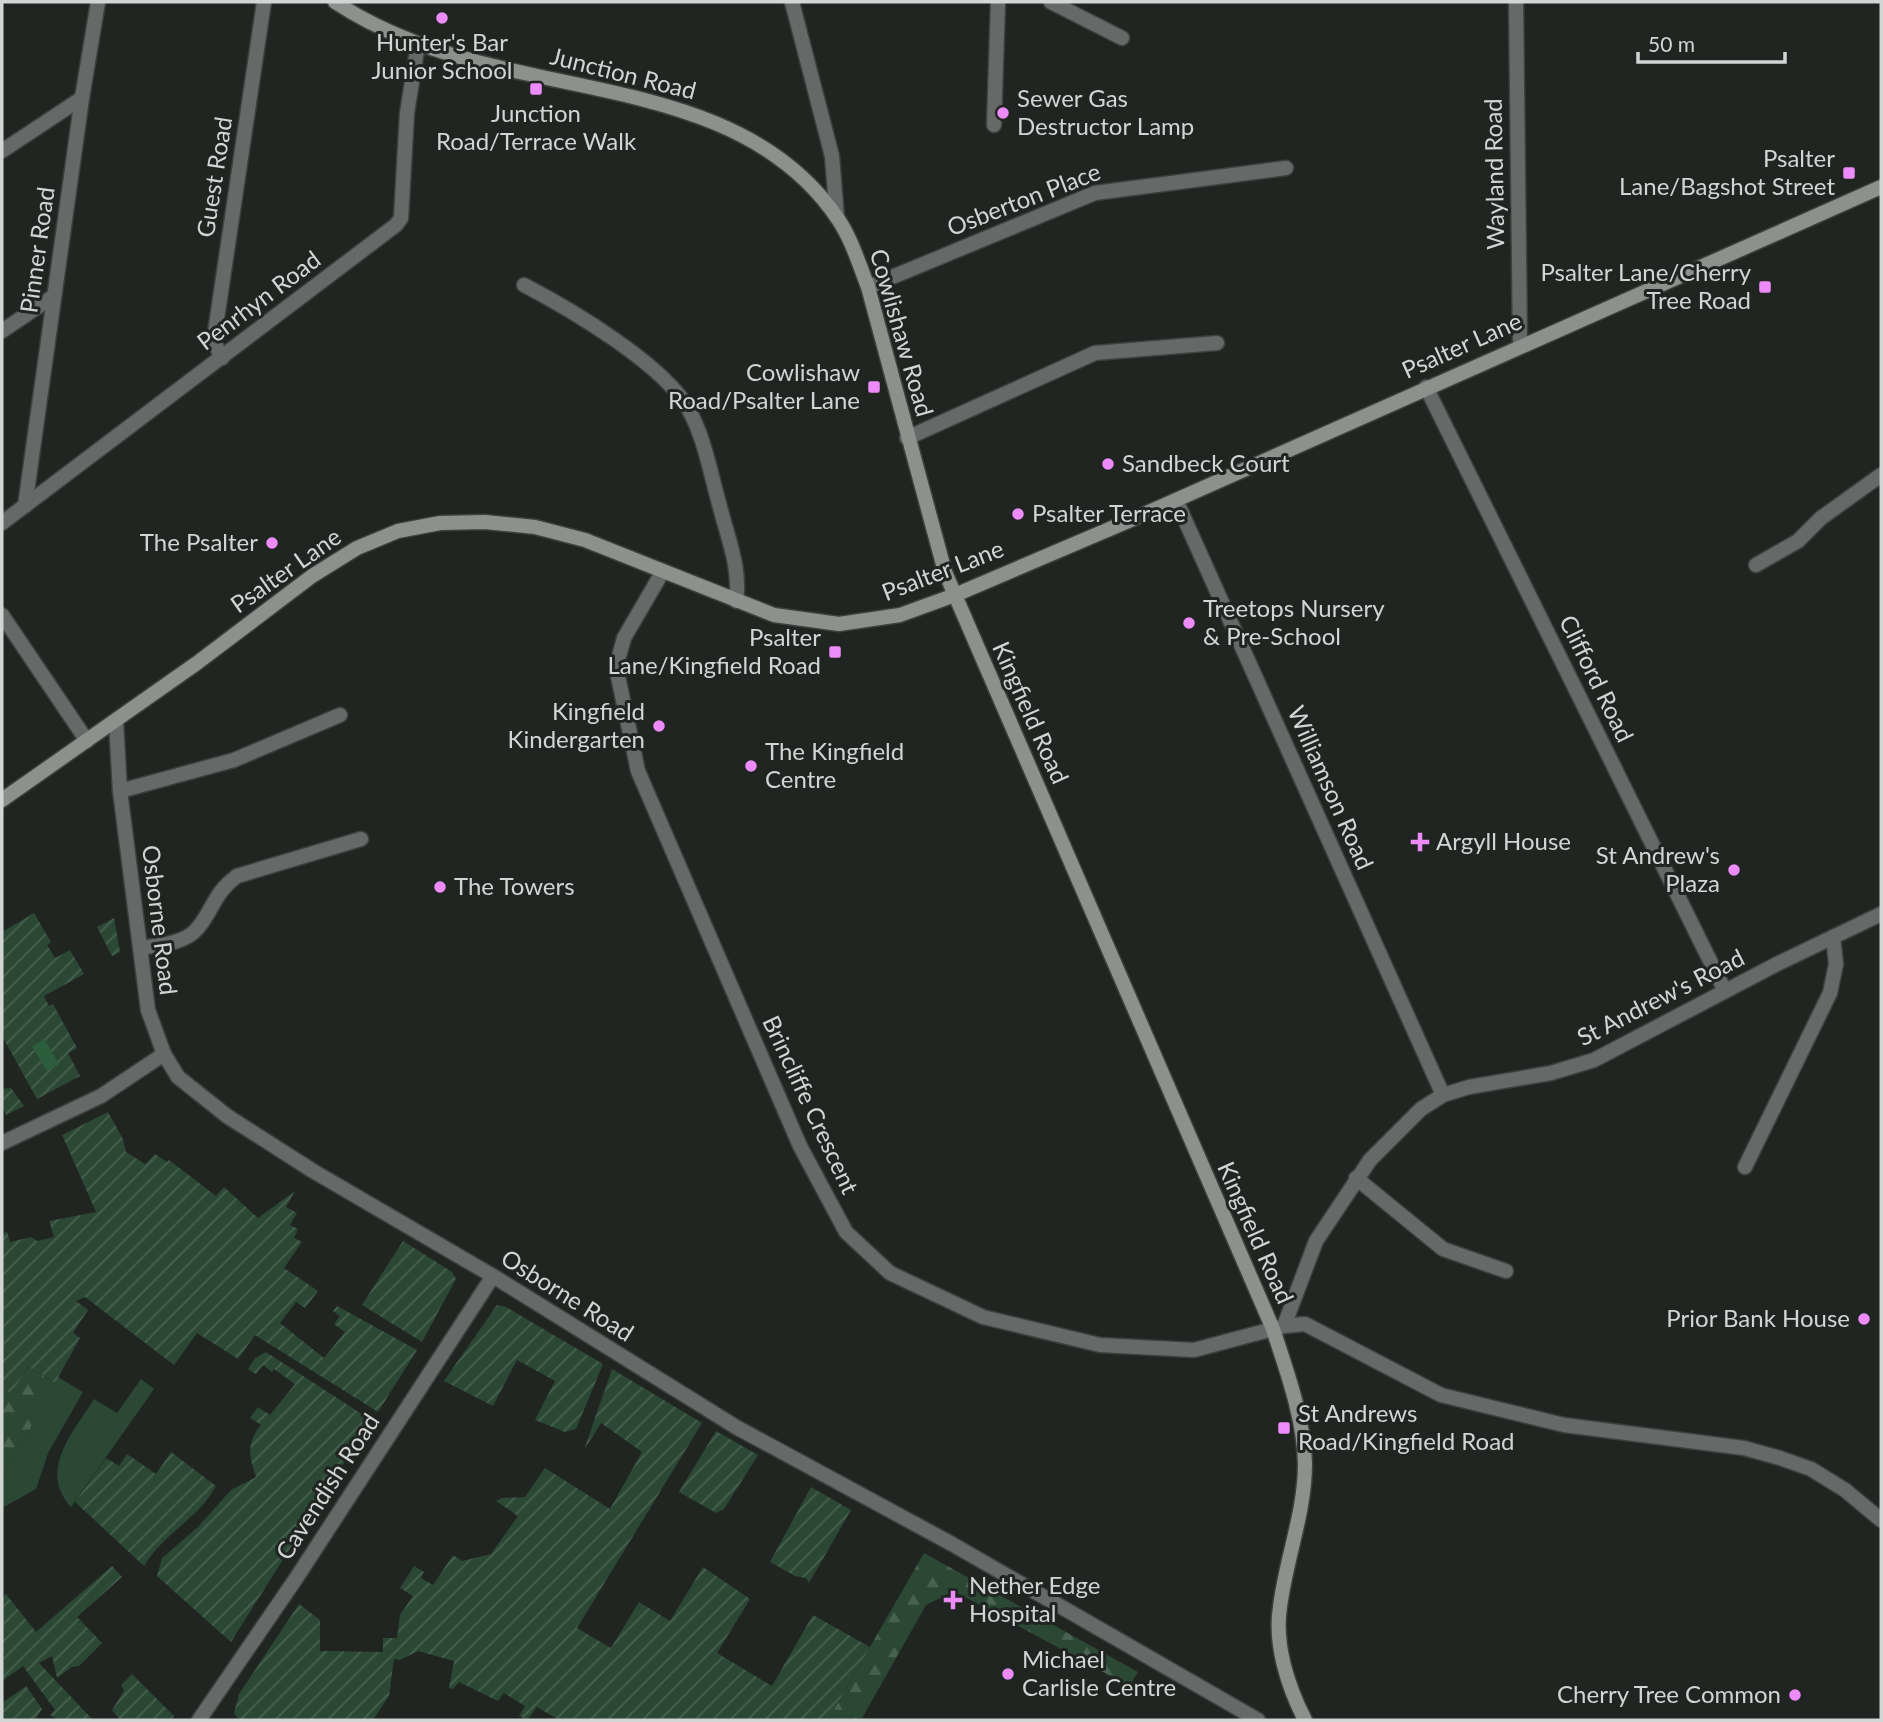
<svg xmlns="http://www.w3.org/2000/svg" width="1883" height="1722" font-family="Lato,sans-serif">
  <style>
    .grass { fill: #2b4834 }
    .forest { fill: url(#forest-firs) }
    .garden { fill: url(#garden-furrows) }
    .water { fill: #2c5d3d }
    .lines { fill: none; stroke-linecap: round; stroke-linejoin: round }
    .street-casing { stroke: #3d413e; stroke-width: 17 }
    .secondary-casing { stroke: #3d413e; stroke-width: 17 }
    .street { stroke: #676968; stroke-width: 14 }
    .secondary { stroke: #8d918e; stroke-width: 14 }
    .poi-dot { fill: #ed8cf9; stroke: #212522; stroke-width: 2.5 }
    .labels { text-anchor: middle; stroke-width: 6; stroke-linejoin: round; paint-order: stroke }
    .poi-label { font-size: 24px; fill: #d2d5d3; stroke: #212522; text-anchor: start }
    .street-label { font-size: 24px; fill: #d2d5d3; stroke: #212522 }
  </style>
  <defs>
    <pattern id="forest-firs" width="22" height="20" patternUnits="userSpaceOnUse" patternTransform="scale(1.75)"><rect width="22" height="20" fill="#2b4834"/><path d="M5 1l3.5 6h-7zM16 11l3.5 6h-7z" fill="#496250"/></pattern>
    <pattern id="garden-furrows" width="10" height="10" patternUnits="userSpaceOnUse" patternTransform="scale(1.75)"><rect width="10" height="10" fill="#2b4834"/><path d="M-1 1l2-2M0 10L10 0M9 11l2-2" fill="none" stroke="#496250"/></pattern>
  </defs>
  <rect width="100%" height="100%" fill="#212522"/>
  <g class="grass">
    <polygon points="58,1377 83,1392 48,1453 36,1489 2,1508 2,1480"/>
    <path d="M141 1379 154 1389 71 1507C38 1470 73 1433 94 1399L117 1413Z"/>
  </g>
  <g class="forest">
    <polygon points="28,1367 55,1383 2,1480 2,1387 11,1393"/>
    <polygon points="924,1553 1138,1672 1129,1686 954,1591 926,1605 861,1720 828,1720"/>
  </g>
  <g class="garden">
    <polygon points="34,913 51,942 47,945 55,958 70,950 84,974 44,996 49,1006 53,1004 77,1048 68,1053 80,1076 37,1099 2,1036 2,932"/>
    <polygon points="114,918 120,952 112,956 97,927"/>
    <polygon points="11,1088 24,1106 6,1115 2,1105 2,1089"/>
    <polygon points="108,1112 123,1139 126,1152 145,1164 155,1154 167,1162 169,1160 216,1196 224,1187 258,1218 295,1191 286,1207 297,1213 290,1225 298,1229 294,1238 302,1242 284,1268 318,1291 305,1308 296,1302 280,1323 324,1358 345,1332 334,1324 340,1316 333,1311 337,1306 417,1350 378,1412 255,1335 238,1359 197,1333 174,1365 85,1297 76,1301 88,1310 73,1333 80,1338 55,1383 28,1367 11,1394 2,1387 2,1234 7,1232 10,1242 31,1237 37,1241 54,1237 49,1221 96,1212 62,1135"/>
    <polygon points="403,1241 452,1272 456,1279 422,1342 362,1305"/>
    <polygon points="497,1305 506,1307 603,1364 576,1429 565,1432 535,1420 555,1381 517,1360 493,1406 444,1381"/>
    <path d="M266 1352 371 1420 231 1642 157 1576 162 1558 198 1527 231 1490 256 1477C249 1456 246 1443 261 1425L250 1418 258 1407 270 1415 295 1384 274 1369 272 1372 263 1365 256 1374 248 1369 255 1358Z"/>
    <polygon points="612,1369 702,1423 577,1628 611,1648 639,1602 670,1621 703,1567 750,1599 717,1653 772,1686 813,1615 870,1647 828,1720 559,1720 537,1707 527,1720 519,1716 525,1706 504,1693 498,1701 459,1682 453,1689 449,1688 454,1661 418,1651 400,1660 394,1659 389,1696 373,1720 239,1720 234,1713 239,1694 299,1604 320,1620 320,1651 383,1652 383,1638 397,1638 400,1615 413,1596 400,1588 414,1566 424,1572 421,1578 433,1585 453,1555 462,1561 491,1554 518,1516 496,1501 502,1498 525,1497 545,1468 610,1509 642,1452 601,1423 584,1450"/>
    <polygon points="716,1431 758,1455 724,1509 716,1513 679,1492"/>
    <path d="M171 1452 216 1486C198 1519 162 1535 144 1566L75 1502 106 1458 119 1466 127 1454 156 1474Z"/>
    <polygon points="811,1487 851,1510 809,1583 806,1578 795,1576 770,1562"/>
    <polygon points="112,1566 122,1577 77,1617 102,1643 79,1666 72,1667 57,1678 52,1656 39,1663 93,1720 59,1720 50,1715 55,1710 23,1666 2,1681 4,1655 2,1651 2,1597 6,1594 36,1632"/>
    <polygon points="132,1674 174,1716 171,1720 120,1720 112,1710 124,1691 121,1685"/>
    <polygon points="26,1686 42,1709 35,1720 2,1720 2,1703"/>
  </g>
  <polygon class="water" points="44,1039 59,1064 47,1071 32,1047"/>
  <g class="lines">
    <g class="street-casing">
      <g id="street">
        <polyline points="792,2 832,156 837,218"/>
        <polyline points="1051,2 1122,38"/>
        <polyline points="1516,2 1520,345"/>
        <polyline points="994,125 998,2"/>
        <polyline points="2,151 82,98"/>
        <path d="M524 285C570 309 665 365 689 410 705 439 711 476 720 507 728 539 741 569 736 601"/>
        <polyline points="868,287 1095,193 1286,168"/>
        <polyline points="2,331 54,296"/>
        <polyline points="222,358 215,344 215,332 264,2"/>
        <polyline points="1426,387 1725,991"/>
        <polyline points="907,438 1095,353 1217,343"/>
        <polyline points="1176,500 1443,1095"/>
        <polyline points="25,506 82,98 98,2"/>
        <polyline points="2,523 396,225 401,218 407,113 418,44"/>
        <polyline points="1756,565 1798,541 1821,518 1881,475"/>
        <polyline points="663,571 624,638 616,667 638,771 800,1146 846,1232 890,1273 983,1317 1100,1345 1194,1350 1284,1326 1305,1324 1441,1395 1564,1425 1744,1448 1780,1458 1811,1469 1845,1490 1881,1520"/>
        <polyline points="2,615 87,741"/>
        <polyline points="116,721 120,791 148,1010 164,1054 178,1077 227,1116 313,1171 493,1276 736,1427 952,1544 1258,1720"/>
        <polyline points="120,791 234,760 340,715"/>
        <path d="M140 948C158 945 184 944 197 929 214 909 213 894 237 876L361 839"/>
        <polyline points="2,1143 101,1096 164,1054"/>
        <polyline points="1745,1167 1830,993 1836,964 1833,937"/>
        <polyline points="1356,1178 1443,1249 1506,1271"/>
        <polyline points="1284,1326 1316,1241 1370,1160 1421,1109 1443,1095 1469,1087 1551,1073 1594,1060 1777,964 1881,914"/>
        <polyline points="199,1720 297,1577 493,1276"/>
      </g>
    </g>
    <g class="secondary-casing">
      <g id="secondary">
        <path d="M335 2C385 35 444 55 502 68 621 97 763 107 838 219 852 240 859 264 868 287L945 572 1273 1329C1287 1372 1304 1418 1305 1464 1305 1512 1286 1559 1280 1607 1274 1644 1288 1687 1305 1720"/>
        <polyline points="2,800 197,663 312,576 357,548 398,531 440,523 485,522 535,527 585,540 774,615 839,624 900,615 955,595 1140,516 1881,187"/>
      </g>
    </g>
    <use href="#street" class="street"/>
    <use href="#secondary" class="secondary"/>
  </g>
  <g class="poi-dot">
    <circle cx="442" cy="18" r="7"/>
    <rect x="529" y="82" width="14" height="14" rx="3.5"/>
    <circle cx="1003" cy="113" r="7"/>
    <rect x="1842" y="166" width="14" height="14" rx="3.5"/>
    <rect x="1758" y="280" width="14" height="14" rx="3.5"/>
    <rect x="867" y="380" width="14" height="14" rx="3.5"/>
    <circle cx="1108" cy="464" r="7"/>
    <circle cx="1018" cy="514" r="7"/>
    <circle cx="272" cy="543" r="7"/>
    <circle cx="1189" cy="623" r="7"/>
    <rect x="828" y="645" width="14" height="14" rx="3.5"/>
    <circle cx="659" cy="726" r="7"/>
    <circle cx="751" cy="766" r="7"/>
    <path d="M1416.5 831.5h7v7h7v7h-7v7h-7v-7h-7v-7h7z"/>
    <circle cx="1734" cy="870" r="7"/>
    <circle cx="440" cy="887" r="7"/>
    <circle cx="1864" cy="1319" r="7"/>
    <rect x="1277" y="1421" width="14" height="14" rx="3.5"/>
    <path d="M949.5 1589.5h7v7h7v7h-7v7h-7v-7h-7v-7h7z"/>
    <circle cx="1008" cy="1674" r="7"/>
    <circle cx="1795" cy="1695" r="7"/>
  </g>
  <g class="labels">
    <g class="poi-label">
      <text x="442" y="51" text-anchor="middle">Hunter's Bar<tspan x="442" dy="28">Junior School</tspan></text>
      <text x="1017" y="107">Sewer Gas<tspan x="1017" dy="28">Destructor Lamp</tspan></text>
      <text x="536" y="122" text-anchor="middle">Junction<tspan x="536" dy="28">Road/Terrace Walk</tspan></text>
      <text x="1835" y="167" text-anchor="end">Psalter<tspan x="1835" dy="28">Lane/Bagshot Street</tspan></text>
      <text x="1751" y="281" text-anchor="end">Psalter Lane/Cherry<tspan x="1751" dy="28">Tree Road</tspan></text>
      <text x="860" y="381" text-anchor="end">Cowlishaw<tspan x="860" dy="28">Road/Psalter Lane</tspan></text>
      <text x="1122" y="472">Sandbeck Court</text>
      <text x="1032" y="522">Psalter Terrace</text>
      <text x="258" y="551" text-anchor="end">The Psalter</text>
      <text x="1203" y="617">Treetops Nursery<tspan x="1203" dy="28">&amp; Pre-School</tspan></text>
      <text x="821" y="646" text-anchor="end">Psalter<tspan x="821" dy="28">Lane/Kingfield Road</tspan></text>
      <text x="645" y="720" text-anchor="end">Kingfield<tspan x="645" dy="28">Kindergarten</tspan></text>
      <text x="765" y="760">The Kingfield<tspan x="765" dy="28">Centre</tspan></text>
      <text x="1436" y="850">Argyll House</text>
      <text x="1720" y="864" text-anchor="end">St Andrew's<tspan x="1720" dy="28">Plaza</tspan></text>
      <text x="454" y="895">The Towers</text>
      <text x="1850" y="1327" text-anchor="end">Prior Bank House</text>
      <text x="1298" y="1422">St Andrews<tspan x="1298" dy="28">Road/Kingfield Road</tspan></text>
      <text x="969" y="1594">Nether Edge<tspan x="969" dy="28">Hospital</tspan></text>
      <text x="1022" y="1668">Michael<tspan x="1022" dy="28">Carlisle Centre</tspan></text>
      <text x="1781" y="1703" text-anchor="end">Cherry Tree Common</text>
    </g>
    <g class="street-label">
      <text transform="translate(623 74) rotate(14)" y="8">Junction Road</text>
      <text transform="translate(1495 174) rotate(-91)" y="8">Wayland Road</text>
      <text transform="translate(215 177) rotate(-81)" y="8">Guest Road</text>
      <text transform="translate(1024 200) rotate(-21)" y="8">Osberton Place</text>
      <text transform="translate(38 250) rotate(-82)" y="8">Pinner Road</text>
      <text transform="translate(259 301) rotate(-37)" y="8">Penrhyn Road</text>
      <text transform="translate(901 333) rotate(74)" y="8">Cowlishaw Road</text>
      <text transform="translate(1462 346) rotate(-24)" y="8">Psalter Lane</text>
      <text transform="translate(286 571) rotate(-35)" y="8">Psalter Lane</text>
      <text transform="translate(943 571) rotate(-21)" y="8">Psalter Lane</text>
      <text transform="translate(1596 679) rotate(64)" y="8">Clifford Road</text>
      <text transform="translate(1030 713) rotate(66)" y="8">Kingfield Road</text>
      <text transform="translate(1330 788) rotate(66)" y="8">Williamson Road</text>
      <text transform="translate(159 920) rotate(83)" y="8">Osborne Road</text>
      <text transform="translate(1661 998) rotate(-27)" y="8">St Andrew's Road</text>
      <text transform="translate(810 1105) rotate(65)" y="8">Brincliffe Crescent</text>
      <text transform="translate(1255 1233) rotate(66)" y="8">Kingfield Road</text>
      <text transform="translate(567 1296) rotate(32)" y="8">Osborne Road</text>
      <text transform="translate(328 1487) rotate(-57)" y="8">Cavendish Road</text>
    </g>
  </g>
  <rect width="1883" height="1722" fill="none" stroke="#d2d5d3" stroke-width="7"/>
  <path d="M1638 52v10h147v-10" fill="none" stroke="#d2d5d3" stroke-width="3.5"/>
  <text x="1648" y="52" font-size="21" fill="#d2d5d3" stroke="#212522" stroke-width="5" paint-order="stroke">50 m</text>
</svg>
